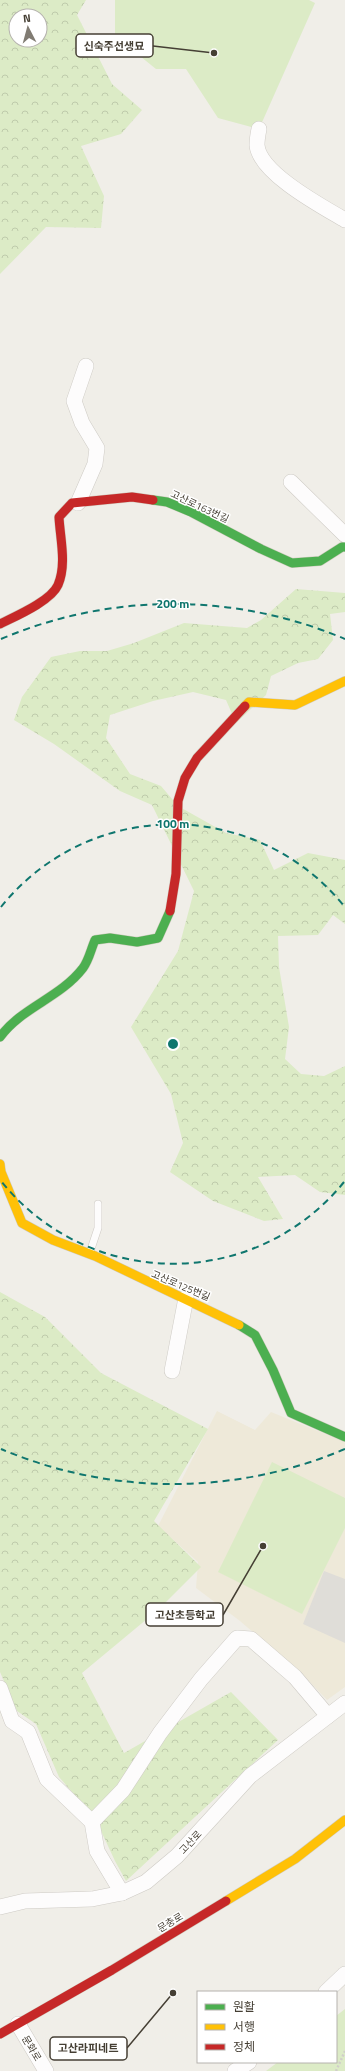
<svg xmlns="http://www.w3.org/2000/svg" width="345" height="2071" font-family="'Titillium Web','Noto Sans KR',sans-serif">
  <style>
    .education { fill: #eee9d9 }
    .forest { fill: url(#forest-crowns); fill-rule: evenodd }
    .park { fill: #dcebc6 }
    .parking { fill: #dfddd8 }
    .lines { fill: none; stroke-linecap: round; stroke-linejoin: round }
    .lane-casing { stroke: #cecbc5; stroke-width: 8 }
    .street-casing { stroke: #cecbc5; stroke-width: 16 }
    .fast-casing { stroke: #cfcbbe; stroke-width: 10 }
    .slow-casing { stroke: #cfcbbe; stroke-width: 10 }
    .jam-casing { stroke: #cfcbbe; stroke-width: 10 }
    .path { stroke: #d0cec9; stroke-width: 2.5; stroke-dasharray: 2 2; stroke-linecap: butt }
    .lane { stroke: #fdfcfc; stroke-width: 7 }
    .street { stroke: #fdfcfc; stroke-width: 15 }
    .fast { stroke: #4caf50; stroke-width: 9 }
    .slow { stroke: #ffc107; stroke-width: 9 }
    .jam { stroke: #c62828; stroke-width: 9 }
    .ring { fill: none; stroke: #0f766e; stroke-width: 2; stroke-dasharray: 7 5 }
    .labels { text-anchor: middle; stroke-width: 3; stroke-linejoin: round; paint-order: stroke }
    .street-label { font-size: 10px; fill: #453f34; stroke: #fff }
    .centre { fill: #0f766e; stroke: #fff; stroke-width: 2 }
    .ring-label { font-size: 12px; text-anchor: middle; font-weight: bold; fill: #0f766e; stroke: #fff; stroke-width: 3; stroke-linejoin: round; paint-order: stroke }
    .leader { fill: none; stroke: #453f34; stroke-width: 1.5 }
    .callout-dot { fill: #453f34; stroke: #fff; stroke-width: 1.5 }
    .callout { fill: #fff; stroke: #453f34; stroke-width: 1.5 }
    .callout-label { font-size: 11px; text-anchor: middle; font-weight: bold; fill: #453f34 }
  </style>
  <defs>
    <pattern id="forest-crowns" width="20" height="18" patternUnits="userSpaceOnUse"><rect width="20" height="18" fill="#dcebc6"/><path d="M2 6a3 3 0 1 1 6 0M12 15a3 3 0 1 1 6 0" fill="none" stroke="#becbab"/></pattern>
  </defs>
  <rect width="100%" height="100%" fill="#f0eee8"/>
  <polygon class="education" points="217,1411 255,1430 271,1412 345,1442 345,1687 327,1700 307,1679 240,1621 196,1588 198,1562 158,1526"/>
  <g class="forest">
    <path d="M0 0H86L77 15 112 84 142 110 121 134 81 146 104 196 101 228 46 227 0 274ZM16 16H40V40H16Z"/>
    <polygon points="296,589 345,593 345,612 330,614 333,640 318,659 298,663 271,676 266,695 236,723 226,700 193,692 153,701 110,715 106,738 130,774 161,786 178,806 226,833 260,840 274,870 308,853 345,860 345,924 333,915 318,935 278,936 279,967 289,1027 285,1059 301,1074 324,1076 345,1066 345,1195 320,1192 295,1175 258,1177 283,1219 264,1221 213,1201 170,1172 183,1143 171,1094 131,1027 178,951 194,891 152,805 120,791 54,744 14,720 22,697 51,657 80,651 107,651 134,643 184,623 247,628 261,620"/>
    <polygon points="0,1292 45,1317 101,1373 208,1429 154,1521 201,1567 159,1609 82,1673 124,1753 231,1692 278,1740 126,1881 115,1861 95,1818 59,1777 36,1724 17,1711 0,1672"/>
  </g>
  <g class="park">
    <polygon points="115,0 309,0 315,3 259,129 218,118 186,69 156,69 115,36"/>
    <polygon points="272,1462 345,1498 345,1528 302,1614 218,1572"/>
    <polygon points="345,2009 345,2071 266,2071 278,2062 336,2062 336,2016"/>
  </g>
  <polygon class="parking" points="324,1571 345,1579 345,1643 303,1624"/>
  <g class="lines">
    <g class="lane-casing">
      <polyline id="lane" points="90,1252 98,1228 98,1204"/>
    </g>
    <g class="street-casing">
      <g id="street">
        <path d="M259 129C258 134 257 140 257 145 259 173 323 207 345 220"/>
        <polyline points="291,482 345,535"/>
        <polyline points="78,503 95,464 97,448 82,423 74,401 86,366"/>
        <polyline points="172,1371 186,1298"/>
        <polyline points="0,1688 12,1721 28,1732 47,1779 92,1822 97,1851 122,1893"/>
        <polyline points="92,1822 123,1790 160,1733 201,1679 237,1638 251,1639 295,1677 328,1716"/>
        <polyline points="0,1907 25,1901 92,1899 122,1893 146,1882 177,1856 250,1776 345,1703"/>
        <polyline points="326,1992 345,1974"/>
        <polyline points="18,2024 46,2071"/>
        <polyline points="235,2071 249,2062"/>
      </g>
    </g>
    <g class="fast-casing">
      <g id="fast">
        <polyline points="153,500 167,502 191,512 261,549 292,563 320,561 342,547 345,547"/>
        <path d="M0 1037C22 1007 60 998 83 968 89 960 91 949 95 940L110 938 137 942 158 938 170 911"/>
        <polyline points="239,1325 255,1335 273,1370 291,1413 345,1437"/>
      </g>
    </g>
    <g class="slow-casing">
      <g id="slow">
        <polyline points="245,706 249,702 295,705 345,681"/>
        <polyline points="0,1164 1,1172 22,1223 53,1240 95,1256 239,1325"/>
        <polyline points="226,1901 295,1859 345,1820"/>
      </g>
    </g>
    <g class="jam-casing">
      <g id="jam">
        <path d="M0 624C16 616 51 601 58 585 67 564 60 538 59 517L72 503 132 497 153 500"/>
        <polyline points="170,911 176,874 178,801 185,778 197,758 245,706"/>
        <polyline points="0,2034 112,1970 226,1901"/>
      </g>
    </g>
    <polyline class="path" points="336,2071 345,2051"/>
    <use href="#lane" class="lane"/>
    <use href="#street" class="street"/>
    <use href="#fast" class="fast"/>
    <use href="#slow" class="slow"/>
    <use href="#jam" class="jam"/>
  </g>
  <g class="ring">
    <path d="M344 1182A220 220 0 0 1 1 1181M1 907A220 220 0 0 1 344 906"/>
    <path d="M345 1449A440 440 0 0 1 1 1449M1 639A440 440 0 0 1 345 639"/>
  </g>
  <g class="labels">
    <g class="street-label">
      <text transform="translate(200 506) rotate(25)" y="4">고산로163번길</text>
      <text transform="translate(181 1285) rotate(23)" y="4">고산로125번길</text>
      <text transform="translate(190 1842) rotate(-47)" y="4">고산로</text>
      <text transform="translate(170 1922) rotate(-31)" y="4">문충로</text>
      <text transform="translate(32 2048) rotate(59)" y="4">문화로</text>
    </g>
  </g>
  <circle cx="173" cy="1044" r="6" class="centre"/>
  <g class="ring-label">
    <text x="173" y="608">200 m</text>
    <text x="173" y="828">100 m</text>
  </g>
  <path class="leader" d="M214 53L153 46M263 1546L223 1615M173 1993L127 2048"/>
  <g class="callout-dot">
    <circle cx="214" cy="53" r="4"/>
    <circle cx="263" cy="1546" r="4"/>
    <circle cx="173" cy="1993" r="4"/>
  </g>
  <g class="callout">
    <rect x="76" y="34" width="77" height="23" rx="4"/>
    <rect x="146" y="1603" width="77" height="23" rx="4"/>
    <rect x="50" y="2037" width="77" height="23" rx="4"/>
  </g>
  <g class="callout-label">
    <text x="114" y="50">신숙주선생묘</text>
    <text x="185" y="1619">고산초등학교</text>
    <text x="88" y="2052">고산라피네트</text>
  </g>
  <rect x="197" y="1991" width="140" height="72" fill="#ffffff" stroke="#b5b2ae"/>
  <rect x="205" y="2004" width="20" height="6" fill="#4caf50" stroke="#b5b2ae"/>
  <text x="233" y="2011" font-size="12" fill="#453f34">원활</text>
  <rect x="205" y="2024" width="20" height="6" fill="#ffc107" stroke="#b5b2ae"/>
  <text x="233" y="2031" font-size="12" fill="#453f34">서행</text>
  <rect x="205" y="2044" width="20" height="6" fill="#c62828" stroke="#b5b2ae"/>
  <text x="233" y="2051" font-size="12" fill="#453f34">정체</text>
  <g transform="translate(28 28) rotate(354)"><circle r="19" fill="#ffffff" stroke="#b5b2ae"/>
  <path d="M0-3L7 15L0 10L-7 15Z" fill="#817c73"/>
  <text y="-6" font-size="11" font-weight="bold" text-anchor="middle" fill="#453f34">N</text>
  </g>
</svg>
